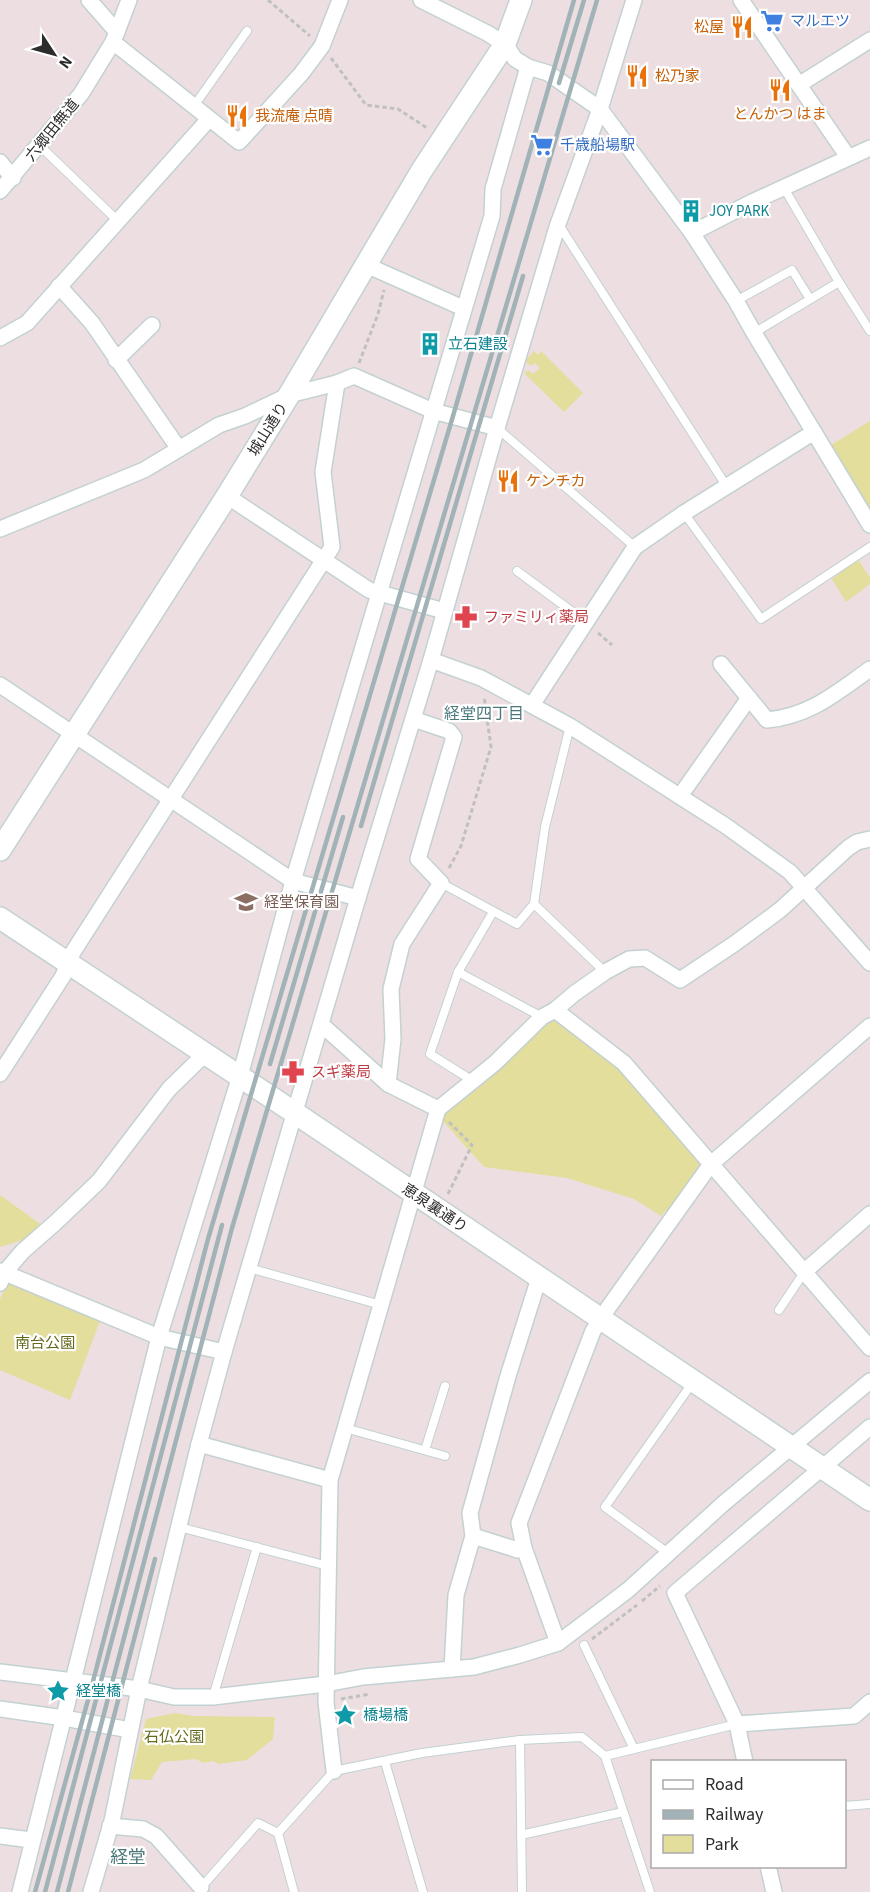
<svg xmlns="http://www.w3.org/2000/svg" width="870" height="1892" font-family="'Source Sans 3','Noto Sans JP',sans-serif">
  <style>
    .green { fill: #e3de9c }
    .lines { fill: none; stroke-linecap: round; stroke-linejoin: round }
    .lane-casing { stroke: #c3d1d2; stroke-width: 10 }
    .street-casing { stroke: #c3d1d2; stroke-width: 18 }
    .secondary-casing { stroke: #c3d1d2; stroke-width: 24 }
    .path { stroke: #c0c0c0; stroke-width: 3; stroke-dasharray: 4.5 3; stroke-linecap: butt }
    .lane { stroke: #fff; stroke-width: 8 }
    .street { stroke: #fff; stroke-width: 15 }
    .secondary { stroke: #fff; stroke-width: 21 }
    .rail { stroke: #a1b3b6; stroke-width: 4.5 }
    .labels { text-anchor: middle; stroke-width: 4.5; stroke-linejoin: round; paint-order: stroke }
    .shop-label { font-size: 15px; fill: #366cbe; stroke: #fff; text-anchor: start }
    .food-label { font-size: 15px; fill: #c56008; stroke: #fff; text-anchor: start }
    .street-label { font-size: 15px; fill: #2c2c2c; stroke: #fff }
    .culture-label { font-size: 15px; fill: #0d838f; stroke: #fff; text-anchor: start }
    .health-label { font-size: 15px; fill: #be3a42; stroke: #fff; text-anchor: start }
    .education-label { font-size: 15px; fill: #785e54; stroke: #fff; text-anchor: start }
    .park-label { font-size: 15px; fill: #65691c; stroke: #fff }
    .neighbourhood-label { font-size: 16px; fill: #4c787c; stroke: #fff }
    .quarter-label { font-size: 18px; fill: #4c787c; stroke: #fff }
  </style>
  <rect width="100%" height="100%" fill="#eddfe1"/>
  <g class="green">
    <polygon points="534,351 538,355 541,351 583,393 564,412 524,373 528,370 533,374 540,368 535,363 531,366 525,361"/>
    <polygon points="870,421 870,512 831,445"/>
    <polygon points="858,559 870,578 870,584 846,602 832,579"/>
    <polygon points="559,1020 627,1074 704,1164 670,1211 666,1210 661,1216 634,1199 567,1178 484,1167 441,1119 449,1106 547,1021"/>
    <polygon points="0,1195 43,1226 23,1240 0,1247"/>
    <polygon points="8,1281 100,1321 70,1400 0,1370 0,1299"/>
    <polygon points="175,1713 193,1716 275,1717 273,1739 247,1760 219,1764 213,1761 203,1763 196,1759 162,1762 151,1780 130,1779 146,1719"/>
  </g>
  <g class="lines">
    <g class="lane-casing">
      <g id="lane">
        <polyline points="194,106 247,31"/>
        <polyline points="39,145 118,221"/>
        <polyline points="784,188 839,282 870,331"/>
        <polyline points="559,225 727,487"/>
        <polyline points="736,301 792,270 810,299"/>
        <polyline points="754,333 839,282"/>
        <polyline points="497,428 635,547"/>
        <polyline points="684,513 761,619 870,547"/>
        <polyline points="517,571 585,621"/>
        <polyline points="441,883 517,924 534,904 545,827 570,726"/>
        <polyline points="534,904 605,972"/>
        <polyline points="458,972 542,1017"/>
        <polyline points="473,1081 430,1054 458,972 493,912"/>
        <polyline points="249,1268 381,1305"/>
        <polyline points="779,1310 805,1271"/>
        <polyline points="345,1428 445,1456"/>
        <polyline points="425,1450 445,1386"/>
        <polyline points="179,1527 328,1566"/>
        <polyline points="668,1553 605,1507 693,1382"/>
        <polyline points="584,1645 634,1749"/>
        <polyline points="213,1697 257,1547"/>
        <polyline points="520,1740 522,1892"/>
        <polyline points="605,1756 650,1892"/>
        <polyline points="385,1762 423,1892"/>
        <polyline points="844,1806 870,1804"/>
        <polyline points="278,1833 334,1771 422,1753 520,1740 582,1737 605,1756 737,1724"/>
        <polyline points="521,1835 623,1812"/>
        <polyline points="199,1890 258,1823 278,1833 294,1892"/>
      </g>
    </g>
    <g class="street-casing">
      <g id="street">
        <polyline points="89,0 117,32"/>
        <polyline points="421,0 487,33 505,44 515,59 528,67 548,73 600,109 692,233 736,301 754,333 870,525"/>
        <polyline points="741,0 848,157"/>
        <polyline points="113,42 239,142 301,74 322,46 340,0"/>
        <polyline points="800,84 870,40"/>
        <polyline points="0,162 13,178"/>
        <polyline points="0,191 81,94 113,42 129,0"/>
        <polyline points="692,233 752,202 870,148"/>
        <polyline points="366,265 463,308"/>
        <polyline points="59,286 92,323 179,449"/>
        <polyline points="0,338 27,323 209,119"/>
        <polyline points="116,360 152,325"/>
        <polyline points="227,496 369,590 444,611"/>
        <polyline points="0,529 144,470 219,425 245,416 289,395 337,383 354,376 433,411 497,428"/>
        <polyline points="431,660 481,678 570,726 726,826 790,872 870,963"/>
        <path d="M721 664 767 720C810 716 836 693 870 669"/>
        <polyline points="0,685 293,881 358,898"/>
        <polyline points="532,705 635,547 684,513 814,432"/>
        <polyline points="680,796 749,698"/>
        <polyline points="555,1010 624,1063 870,1348"/>
        <polyline points="322,1025 388,1084 438,1109"/>
        <polyline points="0,1074 63,976 73,952 332,547 323,472 337,383"/>
        <polyline points="388,1084 393,1039 391,989 402,944 441,883 418,859 454,737 449,731 413,719"/>
        <polyline points="0,1271 159,1337 224,1352"/>
        <polyline points="805,1271 870,1214"/>
        <polyline points="0,1283 4,1273 23,1251 55,1223 99,1181 169,1089 205,1054"/>
        <polyline points="199,1444 330,1480"/>
        <polyline points="473,1536 518,1550 524,1548"/>
        <polyline points="558,1643 524,1548 519,1523 593,1331 608,1308 711,1164 870,1026"/>
        <polyline points="452,1669 456,1595 473,1536 470,1513 508,1376 539,1278"/>
        <polyline points="0,1672 139,1689 174,1697 213,1697 326,1684 363,1677 474,1667 520,1655 558,1643 628,1590 724,1503 870,1381"/>
        <polyline points="0,1709 64,1718 130,1730"/>
        <polyline points="737,1724 854,1716 870,1702"/>
        <polyline points="745,1762 737,1724 675,1593 870,1427"/>
        <polyline points="334,1771 326,1702 330,1480 438,1109 495,1063 542,1017 555,1010 575,993 605,972 629,959 645,958 680,980 734,944 780,910 848,848 857,842 870,839"/>
        <polyline points="110,1826 143,1829 156,1836 201,1887"/>
        <polyline points="0,1836 31,1840"/>
        <polyline points="768,1866 774,1892"/>
        <polyline points="20,1892 159,1337 240,1076 293,881 492,216 493,189 528,67"/>
        <polyline points="91,1892 112,1821 139,1689 199,1444 224,1352 358,898 431,660 497,428 558,224 600,109 634,0"/>
      </g>
    </g>
    <g class="secondary-casing">
      <g id="secondary">
        <polyline points="0,850 227,496 289,395 422,170 505,44 521,0"/>
        <polyline points="0,918 295,1113 870,1500"/>
      </g>
    </g>
    <g class="path">
      <polyline points="268,0 310,36"/>
      <polyline points="331,58 366,105 398,109 427,128"/>
      <polyline points="359,363 378,314 384,290"/>
      <polyline points="598,633 612,645"/>
      <polyline points="449,868 461,846 491,747 484,696"/>
      <polyline points="448,1194 472,1145 449,1122"/>
      <polyline points="642,1601 660,1586"/>
      <polyline points="592,1639 637,1605"/>
      <polyline points="341,1699 370,1694"/>
    </g>
    <use href="#lane" class="lane"/>
    <use href="#street" class="street"/>
    <use href="#secondary" class="secondary"/>
    <g class="rail">
      <polyline points="559,83 584,0"/>
      <polyline points="361,826 523,276"/>
      <polyline points="270,1064 343,817"/>
      <polyline points="35,1892 91,1689 208,1239 453,416 574,0"/>
      <polyline points="45,1892 222,1225"/>
      <polyline points="57,1892 232,1228 597,0"/>
      <polyline points="68,1892 155,1559"/>
    </g>
  </g>
  <defs>
    <g id="supermarket-bare" transform="scale(1.8)"><path d="M-6-5.5h2.5l.6 2H6L4.5 2H-2.5L-4.4-4H-6ZM-1.5 3.2a1.3 1.3 0 1 0 .1 0ZM3 3.2a1.3 1.3 0 1 0 .1 0Z" fill="#3f7fe0" stroke="#fff" stroke-width="2.5" paint-order="stroke"/></g>
    <g id="restaurant-bare" transform="scale(1.8)"><path d="M-5-6h1v4h1v-4h1v4h1v-4h1v5L-1.5 .5V6h-2V.5L-5-1ZM5-6V6H3V1.5H1.5Q1.5-4 5-6Z" fill="#e8710a" stroke="#fff" stroke-width="2.5" paint-order="stroke"/></g>
    <g id="building-bare" transform="scale(1.8)"><path d="M-4-6H4V6H1V3H-1V6H-4ZM-2.5-4.3h1.7v1.8h-1.7ZM.8-4.3h1.7v1.8H.8ZM-2.5-1h1.7V.8h-1.7ZM.8-1h1.7V.8H.8Z" fill="#0f9aa8" stroke="#fff" stroke-width="2.5" paint-order="stroke"/></g>
    <g id="pharmacy-bare" transform="scale(1.8)"><path d="M-2-6h4v4h4v4h-4v4h-4v-4h-4v-4h4Z" fill="#e0444e" stroke="#fff" stroke-width="2.5" paint-order="stroke"/></g>
    <g id="school-bare" transform="scale(1.8)"><path d="M0-5L7-2L0 1L-7-2ZM-4 1L0 2.5L4 1V4Q0 6-4 4Z" fill="#8d6e63" stroke="#fff" stroke-width="2.5" paint-order="stroke"/></g>
    <g id="sight-bare" transform="scale(1.8)"><path d="M0-6L1.8-2.2L6-1.7L2.9 1.2L3.7 5.4L0 3.3L-3.7 5.4L-2.9 1.2L-6-1.7L-1.8-2.2Z" fill="#0f9aa8" stroke="#fff" stroke-width="2.5" paint-order="stroke"/></g>
  </defs>
  <g fill-rule="evenodd">
    <use href="#supermarket-bare" x="772" y="21"/>
    <use href="#restaurant-bare" x="742" y="27"/>
    <use href="#restaurant-bare" x="637" y="76"/>
    <use href="#restaurant-bare" x="780" y="90"/>
    <use href="#restaurant-bare" x="237" y="116"/>
    <use href="#supermarket-bare" x="542" y="145"/>
    <use href="#building-bare" x="691" y="211"/>
    <use href="#building-bare" x="430" y="344"/>
    <use href="#restaurant-bare" x="508" y="481"/>
    <use href="#pharmacy-bare" x="466" y="617"/>
    <use href="#school-bare" x="246" y="902"/>
    <use href="#pharmacy-bare" x="293" y="1072"/>
    <use href="#sight-bare" x="58" y="1691"/>
    <use href="#sight-bare" x="345" y="1715"/>
  </g>
  <g class="labels">
    <g class="shop-label">
      <text x="790" y="26">マルエツ</text>
      <text x="560" y="150">千歳船場駅</text>
    </g>
    <g class="food-label">
      <text x="724" y="32" text-anchor="end">松屋</text>
      <text x="655" y="81">松乃家</text>
      <text x="780" y="119" text-anchor="middle">とんかつ はま</text>
      <text x="255" y="121">我流庵 点晴</text>
      <text x="526" y="486">ケンチカ</text>
    </g>
    <g class="street-label">
      <text transform="translate(52 130) rotate(-51)" y="5">六郷田無道</text>
      <text transform="translate(268 429) rotate(-58)" y="5">城山通り</text>
      <text transform="translate(435 1208) rotate(34)" y="5">恵泉裏通り</text>
    </g>
    <g class="culture-label">
      <text x="709" y="216">JOY PARK</text>
      <text x="448" y="349">立石建設</text>
      <text x="76" y="1696">経堂橋</text>
      <text x="363" y="1720">橋場橋</text>
    </g>
    <g class="health-label">
      <text x="484" y="622">ファミリィ薬局</text>
      <text x="311" y="1077">スギ薬局</text>
    </g>
    <g class="education-label">
      <text x="264" y="907">経堂保育園</text>
    </g>
    <g class="park-label">
      <text x="45" y="1348">南台公園</text>
      <text x="174" y="1742">石仏公園</text>
    </g>
    <g class="neighbourhood-label">
      <text x="484" y="719">経堂四丁目</text>
    </g>
    <g class="quarter-label">
      <text x="128" y="1863">経堂</text>
    </g>
  </g>
  <rect x="651" y="1760" width="195" height="108" fill="#ffffff" stroke="#ababab" stroke-width="1.5"/>
  <rect x="663" y="1780" width="30" height="9" fill="#ffffff" stroke="#ababab" stroke-width="1.5"/>
  <text x="705" y="1790" font-size="18" fill="#2c2c2c">Road</text>
  <rect x="663" y="1810" width="30" height="9" fill="#a1b3b6" stroke="#ababab" stroke-width="1.5"/>
  <text x="705" y="1820" font-size="18" fill="#2c2c2c">Railway</text>
  <rect x="663" y="1835" width="30" height="18" fill="#e3de9c" stroke="#ababab" stroke-width="1.5"/>
  <text x="705" y="1850" font-size="18" fill="#2c2c2c">Park</text>
  <g transform="translate(54 54) rotate(126)" stroke="#ffffff" stroke-width="4.5" paint-order="stroke">
  <path d="M0-4.5L10 22L0 15L-10 22Z" fill="#2c2c2c"/>
  <text y="-9" font-size="16" font-weight="bold" text-anchor="middle" fill="#2c2c2c">N</text>
  </g>
</svg>
